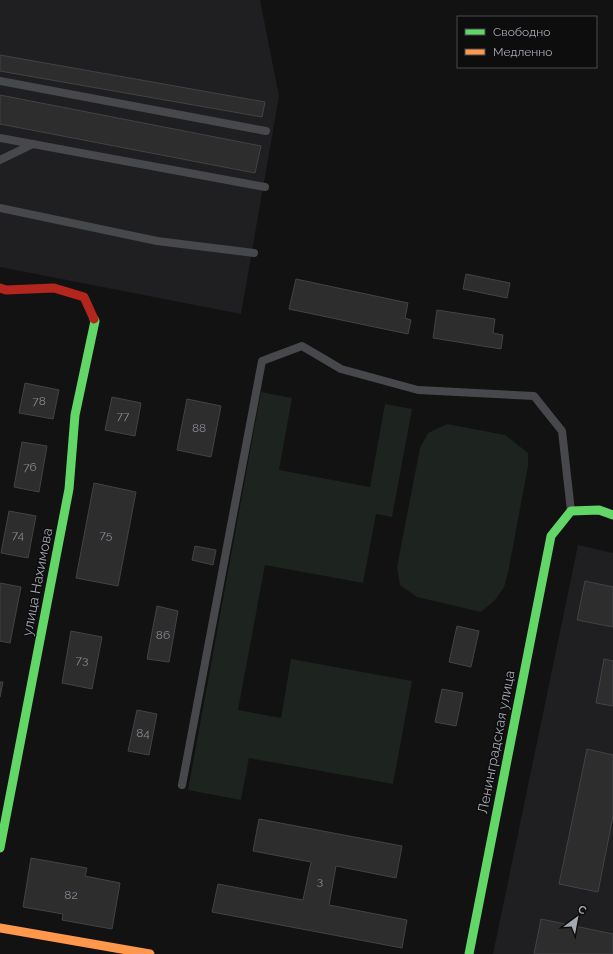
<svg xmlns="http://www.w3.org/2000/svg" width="613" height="954" font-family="Raleway,sans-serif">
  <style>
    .built { fill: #1f1f21 }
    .green { fill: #1d231e }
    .building { fill: #2d2d2e; stroke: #424346 }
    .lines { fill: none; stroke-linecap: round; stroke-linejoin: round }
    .lane { stroke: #47484b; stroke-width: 8 }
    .fast { stroke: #63d668; stroke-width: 9 }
    .slow { stroke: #ff974d; stroke-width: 9 }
    .jam { stroke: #b3261e; stroke-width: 9 }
    .labels { text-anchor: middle; stroke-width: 3; stroke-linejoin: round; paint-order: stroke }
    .number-label { font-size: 12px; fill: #868992 }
    .street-label { font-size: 14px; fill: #a4a8b3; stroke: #0d0d0e }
  </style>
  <rect width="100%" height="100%" fill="#121213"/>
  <g class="built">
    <polygon points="0,0 260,0 279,96 241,314 0,267"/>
    <polygon points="578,545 613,553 613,954 493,954"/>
  </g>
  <g class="green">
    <polygon points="261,392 292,398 279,470 370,487 385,404 412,409 392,517 376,514 363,583 265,565 238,710 281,718 291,659 412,681 393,784 249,758 241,800 188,790"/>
    <polygon points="447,424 505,435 528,453 528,466 508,573 504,587 495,600 481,612 417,597 400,585 397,567 420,448 428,433"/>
  </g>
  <g class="building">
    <polygon points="0,55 265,102 262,117 0,71"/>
    <polygon points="0,95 261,146 255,173 0,124"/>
    <polygon points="466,274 510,283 507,298 463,289"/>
    <polygon points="296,279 408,303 405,318 411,320 408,334 289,309"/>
    <polygon points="437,310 495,319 493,333 503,335 501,349 433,338"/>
    <polygon points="25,383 59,390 53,419 19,413"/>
    <polygon points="112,397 141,403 135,436 105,430"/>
    <polygon points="187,399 221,406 211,457 177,450"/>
    <polygon points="22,442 47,446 39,492 14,487"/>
    <polygon points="94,483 136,492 118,586 76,578"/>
    <polygon points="9,511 36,516 28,558 1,553"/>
    <polygon points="195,546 216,550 213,565 192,560"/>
    <polygon points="585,581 613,587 613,627 577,620"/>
    <polygon points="0,583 21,587 10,643 0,641"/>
    <polygon points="157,606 178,611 169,662 147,659"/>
    <polygon points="457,626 479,631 471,667 449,662"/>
    <polygon points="71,631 102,637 92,689 62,683"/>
    <polygon points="604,659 613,661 613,706 596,703"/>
    <polygon points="0,682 3,682 0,697"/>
    <polygon points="442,689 463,693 456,726 435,722"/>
    <polygon points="137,710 157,714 149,755 128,751"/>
    <polygon points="587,749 613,755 613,816 598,892 559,884"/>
    <polygon points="259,819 402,846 396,878 336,866 329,905 407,920 402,948 212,912 218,884 303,900 311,862 253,851"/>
    <polygon points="31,858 87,868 85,876 120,883 112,929 62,920 63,914 23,907"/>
    <polygon points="541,919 613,934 613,954 534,954"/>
  </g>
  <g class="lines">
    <g class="lane">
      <polyline points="0,81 266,131"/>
      <polyline points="0,138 265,187"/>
      <polyline points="0,160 33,144"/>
      <polyline points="0,208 157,241 254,253"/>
      <polyline points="182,785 262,361 302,346 341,369 418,390 534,396 562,431 571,511"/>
    </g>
    <g class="fast">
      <polyline points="0,848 69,489 75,415 95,321 94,319"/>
      <polyline points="469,954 551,536 571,511 599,510 613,515"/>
    </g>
    <polyline class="slow" points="0,928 150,954"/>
    <polyline class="jam" points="0,288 6,290 54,288 84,297 94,319"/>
  </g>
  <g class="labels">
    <g class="number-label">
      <text x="39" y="405">78</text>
      <text x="123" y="420">77</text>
      <text x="199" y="432">88</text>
      <text x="30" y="471">76</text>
      <text x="18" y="539">74</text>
      <text x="106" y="539">75</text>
      <text x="163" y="639">86</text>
      <text x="82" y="664">73</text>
      <text x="143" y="737">84</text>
      <text x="320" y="885">3</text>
      <text x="71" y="899">82</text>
    </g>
    <g class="street-label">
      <text transform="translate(37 582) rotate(-79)" y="5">улица Нахимова</text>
      <text transform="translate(496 742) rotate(-79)" y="5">Ленинградская улица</text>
    </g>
  </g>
  <rect x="457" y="16" width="140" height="52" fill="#0d0d0e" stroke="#494b50"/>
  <rect x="465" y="29" width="20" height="6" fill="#63d668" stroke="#494b50"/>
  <text x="493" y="36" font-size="12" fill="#a4a8b3">Свободно</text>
  <rect x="465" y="49" width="20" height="6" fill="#ff974d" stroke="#494b50"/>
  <text x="493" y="56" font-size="12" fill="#a4a8b3">Медленно</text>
  <g transform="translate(577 918) rotate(32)" stroke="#0d0d0e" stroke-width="3" paint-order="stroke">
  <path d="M0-3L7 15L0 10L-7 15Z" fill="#a4a8b3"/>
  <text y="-6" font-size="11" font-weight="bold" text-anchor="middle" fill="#a4a8b3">С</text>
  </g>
</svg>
